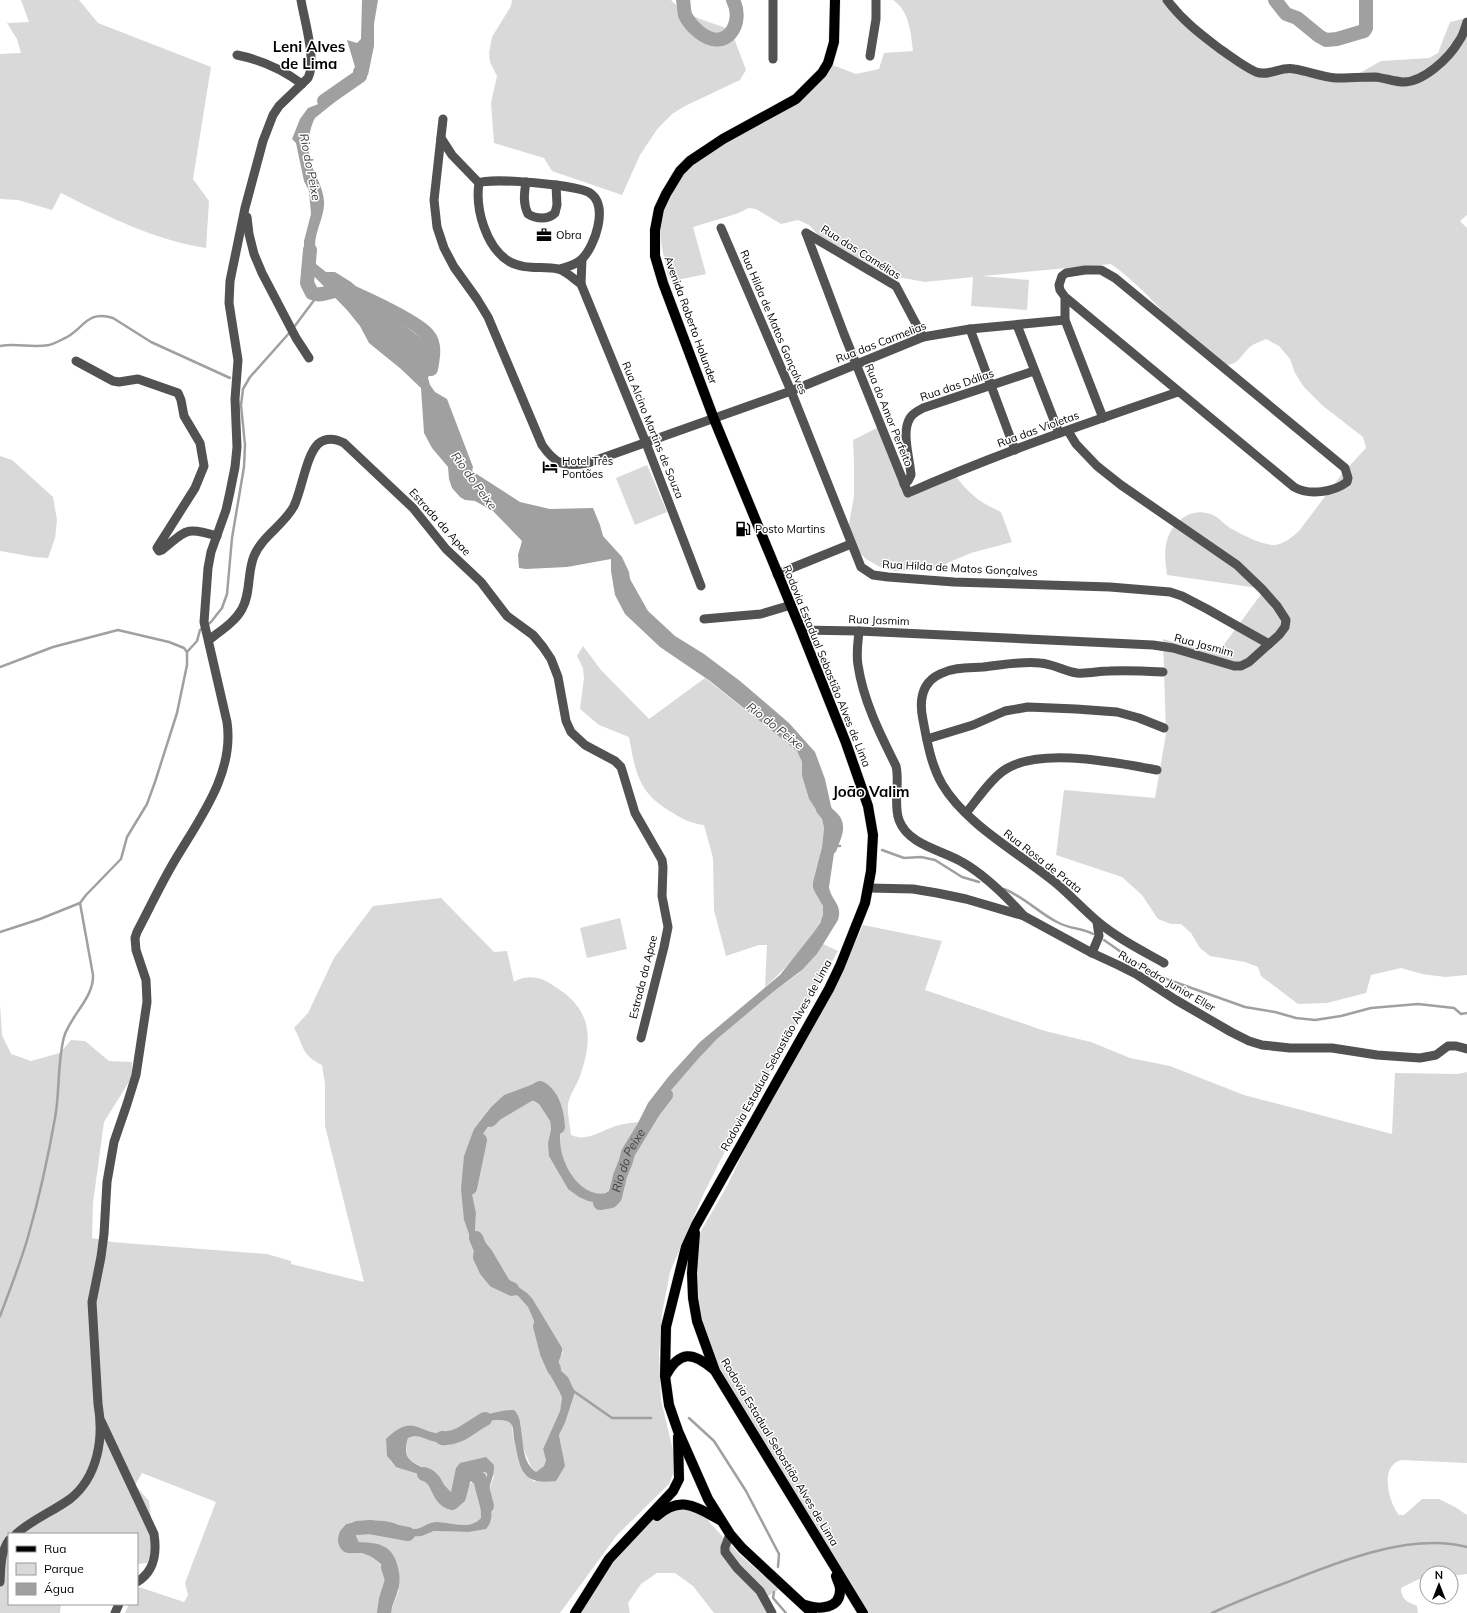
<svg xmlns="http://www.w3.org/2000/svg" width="1467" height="1613" font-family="Mulish,sans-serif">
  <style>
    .green { fill: #d9d9d9 }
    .water { fill: #a0a0a0 }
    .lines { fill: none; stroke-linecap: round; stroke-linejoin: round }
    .stream { stroke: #a0a0a0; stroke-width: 2.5 }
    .river { stroke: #a0a0a0; stroke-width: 14 }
    .major-casing { stroke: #dbdbdb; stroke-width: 11 }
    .minor { stroke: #525252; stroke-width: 9 }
    .major { stroke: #000; stroke-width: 10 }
    .labels { text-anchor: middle; stroke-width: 3; stroke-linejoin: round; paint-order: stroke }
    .poi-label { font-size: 11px; fill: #000; stroke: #fff; text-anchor: start }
    .street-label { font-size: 11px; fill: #000; stroke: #fff }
    .water-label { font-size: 12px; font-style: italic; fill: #414141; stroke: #fff }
    .district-label { font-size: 15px; font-weight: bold; fill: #000; stroke: #fff }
  </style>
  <rect width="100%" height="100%" fill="#fff"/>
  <g class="green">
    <path d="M21 0H79L98 23 211 67 193 179 209 201 206 248C154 240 107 216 61 193L52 210 18 200 0 199V54L21 53 17 39 7 23 29 22Z"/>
    <path d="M512 0H671C686 17 711 22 731 30L746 70 740 80 685 106 672 114 658 128 640 155 622 195 552 171 544 158 494 143 491 103 497 76 490 62 489 53 492 37 511 6Z"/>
    <path d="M893 0H1168L1172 5 1236 57 1255 70H1269L1289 64 1299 68 1324 76 1358 74 1381 61 1429 58 1438 53 1450 22 1467 18V215L1460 221 1467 228V975L1445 977 1422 974 1401 968 1371 975 1366 993 1327 1003 1298 1004 1261 976 1258 967 1245 962 1210 956 1200 948 1191 933 1181 924H1171L1158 919 1142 895 1122 877 1056 855 1064 790 1155 798 1166 734 1163 639 1217 654 1265 589 1167 575C1166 566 1164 554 1166 545 1170 522 1192 504 1215 516 1221 520 1226 526 1232 529 1244 536 1259 543 1272 545 1281 546 1293 537 1299 531L1342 474 1366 448 1363 437 1323 406 1304 387 1295 373 1290 359 1279 346 1266 339C1262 341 1255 343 1251 346 1240 355 1240 366 1222 365 1208 353 1193 342 1180 329 1158 307 1137 282 1111 264L982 276 1029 280 1027 310 971 306 973 277 925 282 898 277 869 276 841 259 809 225 798 220 781 224 756 209 749 208 736 214 693 227 706 274 682 279 673 283 668 276 662 248 659 220 661 198 671 174 684 159 695 151 769 116 830 64 856 74 879 69 884 53 913 51C911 33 909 10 893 0Z"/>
    <path d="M877 428 904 491 952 471C967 492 977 501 1001 512L1012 542 971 553 933 569 895 571 880 567 866 559 857 550 850 534 849 524 854 496V465L853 440Z"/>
    <polygon points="0,456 12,460 53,497 57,520 55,538 48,558 34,557 0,551"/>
    <polygon points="647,465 667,512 635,525 616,478"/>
    <path d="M583 646 601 670 649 719 705 678 797 751 802 762V776L809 799 822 819 824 828 822 847 813 882C813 894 822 898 823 907 827 927 780 975 765 987L767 945H759L726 956 714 910 713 858 704 825C693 824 682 819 673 813 638 793 636 774 629 737L599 725 580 709 584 678 583 668 577 656Z"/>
    <path d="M441 898 494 952 507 951 514 982C528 974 541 977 554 986 590 1008 594 1035 581 1073 578 1084 570 1093 568 1104 567 1113 570 1125 571 1135 586 1142 599 1132 613 1127 621 1124 629 1123 638 1122L620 1159 609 1191 602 1194C579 1194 563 1166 560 1146 559 1138 563 1129 561 1122 561 1118 543 1088 540 1084L536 1083 504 1095 491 1107 474 1129 464 1220 500 1290 518 1296 528 1307 546 1349 549 1373 559 1391 562 1399 560 1411 543 1449 546 1460 544 1466 536 1472 531 1467 522 1445 521 1425 514 1410C496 1410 480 1417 464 1424 459 1427 453 1432 448 1433 419 1437 415 1410 386 1440 389 1471 393 1463 418 1473 431 1477 438 1488 445 1498 452 1494 461 1491 468 1486 475 1481 473 1474 484 1472L487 1473C488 1481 481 1490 480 1498 479 1505 481 1512 481 1518 469 1531 452 1522 437 1522 427 1522 422 1529 413 1529 405 1529 398 1524 390 1522 376 1519 360 1521 346 1524L347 1553 366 1554 377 1561 386 1572 391 1583V1587L385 1596 379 1613H125L129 1604H137V1589L139 1587 184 1602 188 1595 185 1583 216 1502 142 1473 135 1485 149 1501 153 1534 150 1558 147 1563 137 1564V1534H9V1604H61L60 1613H0V1004L2 1035 11 1054 31 1061 60 1053 71 1040 85 1041 109 1061 132 1062V1077L104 1122 93 1203 92 1238 112 1242 267 1254 291 1261V1264L364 1282 325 1126V1084L322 1065C300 1054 305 1047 294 1028L308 1013 334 958 373 906Z"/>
    <polygon points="620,918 627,949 587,958 580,928"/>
    <path d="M863 925 942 941 925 990 1045 1031 1091 1042 1130 1058 1170 1066 1244 1095 1392 1134 1395 1073 1457 1074 1467 1072V1463L1401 1460C1399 1461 1395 1462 1393 1465 1382 1476 1390 1504 1399 1515H1404L1422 1499H1439L1455 1507 1467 1515V1574L1451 1576V1573H1427V1579H1419L1401 1588C1401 1599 1407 1602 1417 1606L1418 1613H868L770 1458 714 1358 702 1325 696 1298 698 1243 701 1231 727 1186 760 1118 855 943Z"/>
    <path d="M823 944 838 951 729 1143 703 1195 670 1272 662 1314 659 1354 661 1400 675 1459 673 1474 669 1484 617 1535 560 1613H390L399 1590 384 1546 359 1542 356 1536 355 1532 358 1530 372 1528 386 1529 410 1537 422 1536 434 1531 469 1532 485 1529 491 1520 488 1491 494 1477 482 1458 479 1459 451 1492C445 1486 440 1479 433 1474 417 1461 401 1465 408 1438 421 1432 438 1444 455 1441L461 1431 490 1421 504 1419 510 1422 512 1426 513 1437 524 1474 535 1482 562 1449 559 1435 565 1423 575 1392 568 1377 557 1367 558 1360 563 1353 532 1298 521 1289 510 1281 491 1249 475 1231 476 1213 471 1189V1180L481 1137 491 1122 495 1117 521 1099 534 1101 539 1104 552 1124 549 1137 561 1177 568 1189 614 1201 635 1139 648 1117 699 1058 717 1039 773 992 799 973 817 954Z"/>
    <polygon points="673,1506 700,1508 710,1523 740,1555 779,1589 765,1598 771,1613 714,1613 693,1586 675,1573 657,1573 641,1584 628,1603 630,1613 573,1613 622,1545 658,1515"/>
  </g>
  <path class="water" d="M362 0H378L374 24V46L368 75 315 118C308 131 307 149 311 163 315 176 323 187 324 201 325 216 315 230 315 246 314 251 316 258 316 264L326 272H335L351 282 389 315 426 341 434 352 435 360 428 378 430 385 435 392 447 399 473 467 472 471 520 502 550 509 593 508 600 525 603 536 622 557 629 572 630 579 648 611 675 636 704 654 740 681 789 723 815 752 825 779 837 833 829 887C831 901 843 904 838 920L817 954 802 970 773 992 717 1039 699 1058 648 1117 635 1139 614 1201 604 1204 588 1201 579 1197 568 1189 549 1156 548 1143 552 1124 539 1104 534 1101 521 1099 495 1117 491 1122 481 1137 471 1180V1189L476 1213 475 1231 491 1249 510 1281 527 1293 532 1298 562 1348C563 1355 558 1360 557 1367L568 1377 575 1392 565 1423 559 1435 565 1466 556 1481C520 1485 521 1470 514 1439 513 1434 514 1428 511 1424 505 1414 469 1425 462 1431 459 1433 457 1438 455 1441 448 1442 442 1443 436 1442 425 1440 419 1433 408 1438 400 1464 417 1462 433 1474 439 1479 445 1486 451 1492L456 1468 460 1463 486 1457 494 1465C494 1478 491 1479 489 1490 486 1506 498 1514 486 1529L469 1532 434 1531 422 1536 410 1537 383 1528 358 1530 355 1531 356 1536 359 1542C380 1543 393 1545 398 1568 400 1574 400 1583 398 1590 396 1598 392 1605 390 1613H379C381 1606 391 1588 391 1585 391 1573 378 1559 367 1555 362 1552 354 1554 348 1553 340 1552 336 1542 339 1534 340 1530 344 1527 346 1524 360 1521 376 1519 390 1522 398 1524 405 1529 414 1529 422 1529 427 1522 437 1522 452 1522 469 1531 481 1518 481 1508 478 1498 482 1488 484 1483 488 1480 487 1473L484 1472C468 1475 467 1497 450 1501L445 1498 434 1483 422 1475 396 1467 387 1456 386 1439C415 1410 419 1437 448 1433 453 1432 459 1427 464 1424 480 1417 496 1410 514 1410 527 1421 516 1459 536 1472L544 1466 546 1460 543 1449 560 1411 562 1398 559 1391 549 1373 546 1349 528 1307 518 1296 500 1290 473 1245 464 1220 461 1189 464 1156 474 1129 491 1107 504 1095 536 1083 540 1084C543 1089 560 1116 561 1121 562 1127 560 1134 560 1139 560 1159 573 1185 592 1192 598 1194 603 1195 609 1191L620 1159 648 1103 669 1076 700 1042 780 975 814 932 820 923 823 914V906L816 894 813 888V882L822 847 824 828 822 819 809 799 802 776V762L797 751 710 681 660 647 625 614 615 595 611 571V559L567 567 526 569 519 568 518 555 522 541 493 511 475 501 465 500 460 497 452 488 449 479 448 467 432 448 424 433 421 388 401 369 369 343 360 326 347 310 304 266V241L311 214 309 191 304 181 296 143 292 139 300 119 308 108 321 103 330 93 342 90 347 86 352 78 355 67 347 40 357 43 361 39Z"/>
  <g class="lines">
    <g class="stream">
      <polyline points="294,327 318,295"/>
      <path d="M0 346C17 343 32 348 49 345 54 344 59 341 63 339 83 331 86 309 113 318L151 342 230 378"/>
      <polyline points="187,652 197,641 200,630 211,622 222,608 227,594 232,538 244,467 245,445 241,405 243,389 250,377 291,331"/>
      <polyline points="0,667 53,647 118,630 169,642 184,648 187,652 187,665 177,713 155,782 147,804 127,837 121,859 86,895 80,903 40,919 0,932"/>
      <polyline points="832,846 840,846"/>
      <polyline points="882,850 904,858 921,857 935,860 962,877 979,882"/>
      <path d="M1004 889C1023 896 1039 913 1057 922 1069 929 1082 928 1093 934"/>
      <polyline points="1104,940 1141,966 1169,980 1245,1007 1275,1012 1296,1018 1315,1020 1341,1016 1371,1008 1418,1004 1454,1008 1461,1014 1467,1013"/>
      <path d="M0 1316C10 1290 20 1264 28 1237 39 1198 48 1158 55 1118 60 1092 57 1064 64 1037 70 1016 94 998 93 975L80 903"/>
      <polyline points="572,1390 612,1418 651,1418"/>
      <polyline points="689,1418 714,1441 746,1491 779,1554 778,1567"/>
      <polyline points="774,1592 773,1598 786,1613"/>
      <path d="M1212 1613C1236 1602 1261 1592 1285 1583 1337 1562 1411 1532 1467 1547"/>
    </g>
    <g class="river">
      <path d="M683 0C684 5 684 11 685 15 688 21 694 28 699 32 726 54 745 23 733 0"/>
      <polyline points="1275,0 1286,14 1297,18 1319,36 1326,40 1337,39 1364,31 1366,28 1366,0"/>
      <polyline points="324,101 360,76 360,72"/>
      <path d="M310 250 307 283 312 293C322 298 334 288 347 290 365 298 416 321 428 335 436 344 433 358 431 369"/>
      <path d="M823 809C826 813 829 815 832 818 841 827 833 838 830 848"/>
      <path d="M490 1120 496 1114 540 1088C553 1095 557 1113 558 1127"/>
      <polyline points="470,1188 480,1140"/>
      <path id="s1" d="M600 1203 611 1201 615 1197 620 1176 626 1161 628 1153 653 1112 666 1095"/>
      <polyline points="476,1238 481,1250 480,1257 486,1270 495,1281 512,1289"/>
      <polyline points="540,1326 547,1353 554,1369"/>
      <path d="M442 1438C459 1440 471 1426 485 1419"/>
      <path d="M424 1474C440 1478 436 1499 452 1503L459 1497 465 1474H473L480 1479 487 1506"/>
      <polyline points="357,1528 370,1527 408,1534"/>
      <polyline points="384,1613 386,1599 392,1580 388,1567"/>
    </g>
    <g class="major-casing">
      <g id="major">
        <polyline points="695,1233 692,1273 693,1298 697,1321 715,1371 863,1613"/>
        <path d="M666 1375C680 1350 693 1352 713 1369"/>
        <path d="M657 1516C681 1495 696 1507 720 1520"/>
        <path d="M805 1605C819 1610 841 1609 840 1589 840 1585 837 1580 836 1576"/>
        <polyline points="575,1613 609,1559 673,1491 679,1479 678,1437"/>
        <polyline points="812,1613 742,1548 730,1534 708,1499 678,1431 669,1405 665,1376 666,1327 686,1247 696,1225 829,989 840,966 865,903 871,871 873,835 868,806 846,743 801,630 714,419 663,283 655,256 655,230 659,209 666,194 680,171 690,161 723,139 796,99 822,73 828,63 834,42 835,0"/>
      </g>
    </g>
    <g class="minor">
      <path d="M1167 0C1183 21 1199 33 1220 49 1232 57 1243 66 1256 72 1269 77 1281 66 1294 69 1308 71 1321 77 1336 78 1349 78 1362 77 1375 77 1384 78 1393 81 1402 82 1423 83 1449 58 1459 41 1463 36 1465 28 1467 22"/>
      <path d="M237 55C262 60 282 69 302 84"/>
      <polyline points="870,56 876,19 876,0"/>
      <polyline points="773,59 773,0"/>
      <path d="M443 119 434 200 437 227 444 248 454 267 477 299 488 317 542 445C556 465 564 467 588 463L791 391 923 337 970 329 1065 320"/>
      <polyline points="441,138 452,155 479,183"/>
      <path d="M526 182C524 194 523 204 528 214 536 219 548 220 555 213L557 205 556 185"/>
      <polyline points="247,217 249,234 254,254 262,273 296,338 309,358"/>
      <polyline points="721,228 791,391 861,567 873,575 888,577 954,582 1110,587 1170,592 1182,596 1207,609 1269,644"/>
      <path d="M806 233 844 334 908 493C996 454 1087 423 1178 392"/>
      <polyline points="806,233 896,286 923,337"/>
      <polyline points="582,259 581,284 646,443 701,586"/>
      <path d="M560 269C567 267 576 265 582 259 595 246 609 206 590 193 579 185 490 177 479 183 475 209 486 248 510 262 524 270 543 266 558 269 566 271 575 280 581 284"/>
      <path d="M1065 297 1294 487C1309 496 1334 492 1347 482L1348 478 1345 468 1115 278 1101 270H1085L1066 273 1062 276 1059 285 1060 290 1065 297V320L1103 418"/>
      <polyline points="1017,325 1059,433"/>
      <polyline points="970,329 1015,450"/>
      <path d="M76 361 113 381 119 382 138 379 178 393 181 400 184 416 200 443 204 466 195 488 157 548 159 551 162 550C186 531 184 526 217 536"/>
      <path d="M904 484 908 481 911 475C910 459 901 432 910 418 913 413 918 411 923 408L1034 371"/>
      <polyline points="777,574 851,544"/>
      <polyline points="704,619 761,614 791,605"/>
      <polyline points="801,630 859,631 1153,645 1173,648 1234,666 1241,666 1249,662 1279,635 1285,627 1286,620 1277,606 1262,589 1237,565 1121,485 1097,466 1076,444 1068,431"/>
      <path d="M859 631C858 642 856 654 858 665 863 700 880 734 896 766 900 783 893 803 899 820 908 845 942 850 962 862 985 875 1006 896 1024 916"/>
      <path d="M209 640C220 631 235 622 242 609 251 593 247 573 254 556 263 535 284 525 294 506 302 489 306 456 318 444 326 437 336 439 344 443L413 508 446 549 481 582 507 616 533 635 543 647 551 659 558 677 566 721 571 732 585 745 615 761 621 767 635 813 662 860 663 867 662 896 668 927 664 947 641 1038"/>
      <path d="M1163 672C1145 671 1127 670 1109 671 1099 671 1088 674 1077 673 1065 671 1053 664 1040 663 1021 661 1002 665 983 667 968 668 954 667 940 674 921 683 919 701 923 720 927 741 931 765 942 784 966 825 1021 854 1057 884 1071 896 1083 909 1097 921 1117 938 1141 950 1164 963"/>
      <polyline points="927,739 973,725 1005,711 1028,707 1076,709 1117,712 1139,718 1164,728"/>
      <path d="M966 813C977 800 989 781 1003 771 1037 746 1117 763 1157 770"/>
      <polyline points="869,888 913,889 937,893 966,899 1024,916 1092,953 1118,965 1136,974 1176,1000 1231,1032 1249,1041 1262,1045 1290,1048 1332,1048 1377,1055 1420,1058 1436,1055 1448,1046 1456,1046 1467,1049"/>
      <polyline points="1092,953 1099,936 1097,922"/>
      <path d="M101 1421 154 1534C157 1553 155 1571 137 1582"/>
      <path d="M16 1534C33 1519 52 1512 70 1499 98 1477 104 1438 98 1404L92 1302 101 1257 104 1234 107 1182 114 1142 127 1104 136 1075 147 1002 146 980 136 950 135 938 137 932C148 911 159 888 171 867 196 823 235 776 227 722L204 622 208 568 211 552 226 510 230 492 235 467 237 447 235 399 238 360 229 303 230 281 245 208 263 141 273 115 279 106 308 78C317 61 304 19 301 0"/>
      <polyline points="730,1534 725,1547 725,1552 737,1568 760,1591 772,1613"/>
      <path d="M0 1582C1 1567 0 1553 9 1540"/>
      <polyline points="115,1613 119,1604"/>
    </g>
    <use href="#major" class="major"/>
  </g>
  <defs>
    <g id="office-bare" transform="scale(1.2)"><path d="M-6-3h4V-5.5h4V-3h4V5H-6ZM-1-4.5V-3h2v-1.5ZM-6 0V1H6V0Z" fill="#000" stroke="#fff" stroke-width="2.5" paint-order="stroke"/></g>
    <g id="hotel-bare" transform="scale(1.2)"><path d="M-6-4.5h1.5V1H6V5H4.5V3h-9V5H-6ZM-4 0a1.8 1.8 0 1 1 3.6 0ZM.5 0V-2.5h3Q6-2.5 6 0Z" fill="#000" stroke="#fff" stroke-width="2.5" paint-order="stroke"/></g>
    <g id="fuel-bare" transform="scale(1.2)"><path d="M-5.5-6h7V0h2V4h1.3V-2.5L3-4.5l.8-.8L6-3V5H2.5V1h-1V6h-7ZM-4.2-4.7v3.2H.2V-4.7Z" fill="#000" stroke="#fff" stroke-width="2.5" paint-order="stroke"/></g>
  </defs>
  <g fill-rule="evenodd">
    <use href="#office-bare" x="544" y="235"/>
    <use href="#hotel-bare" x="550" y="467"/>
    <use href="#fuel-bare" x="743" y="529"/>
  </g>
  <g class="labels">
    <g class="poi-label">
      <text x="556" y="239">Obra</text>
      <text x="562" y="465">Hotel Três<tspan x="562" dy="13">Pontões</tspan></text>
      <text x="755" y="533">Posto Martins</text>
    </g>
    <g class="street-label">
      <text transform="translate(861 252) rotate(32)" y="4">Rua das Camélias</text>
      <text transform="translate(691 320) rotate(70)" y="4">Avenida Roberto Holunder</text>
      <text transform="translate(774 322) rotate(67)" y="4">Rua Hilda de Matos Gonçalves</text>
      <text transform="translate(881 342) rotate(-21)" y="4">Rua das Carmelias</text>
      <text transform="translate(957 385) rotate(-19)" y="4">Rua das Dálias</text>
      <text transform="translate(889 415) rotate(68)" y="4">Rua do Amor Perfeito</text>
      <text transform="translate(1038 429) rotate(-20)" y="4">Rua das Violetas</text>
      <text transform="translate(653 430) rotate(68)" y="4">Rua Alcino Martins de Souza</text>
      <text transform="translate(440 522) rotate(48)" y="4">Estrada da Apae</text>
      <text transform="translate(960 568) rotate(3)" y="4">Rua Hilda de Matos Gonçalves</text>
      <text transform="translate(879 620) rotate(2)" y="4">Rua Jasmim</text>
      <text transform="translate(1204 645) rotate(15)" y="4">Rua Jasmim</text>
      <text transform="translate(827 666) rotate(68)" y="4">Rodovia Estadual Sebastião Alves de Lima</text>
      <text transform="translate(1043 861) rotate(38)" y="4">Rua Rosa de Prata</text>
      <text transform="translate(643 977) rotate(-76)" y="4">Estrada da Apae</text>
      <text transform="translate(1167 981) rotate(30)" y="4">Rua Pedro Junior Eller</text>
      <text transform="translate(776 1055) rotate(-61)" y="4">Rodovia Estadual Sebastião Alves de Lima</text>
      <text transform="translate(780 1452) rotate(59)" y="4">Rodovia Estadual Sebastião Alves de Lima</text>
    </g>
    <g class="water-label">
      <text transform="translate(310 167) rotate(79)" y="4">Rio do Peixe</text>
      <text transform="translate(474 481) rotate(54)" y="4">Rio do Peixe</text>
      <text transform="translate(775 726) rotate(38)" y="4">Rio do Peixe</text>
      <text dy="4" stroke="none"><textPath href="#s1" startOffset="56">Rio do Peixe</textPath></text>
    </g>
    <g class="district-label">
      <text x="309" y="52">Leni Alves<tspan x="309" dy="17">de Lima</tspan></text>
      <text x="871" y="797">João Valim</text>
    </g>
  </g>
  <rect x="8" y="1533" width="130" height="72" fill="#ffffff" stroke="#999999"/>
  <rect x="16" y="1546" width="20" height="6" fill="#000000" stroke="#999999"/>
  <text x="44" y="1553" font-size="12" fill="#000000">Rua</text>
  <rect x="16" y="1563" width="20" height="12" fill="#d9d9d9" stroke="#999999"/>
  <text x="44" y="1573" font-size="12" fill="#000000">Parque</text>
  <rect x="16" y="1583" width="20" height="12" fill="#a0a0a0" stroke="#999999"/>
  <text x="44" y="1593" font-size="12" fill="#000000">Água</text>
  <g transform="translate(1439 1585)"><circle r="19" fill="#ffffff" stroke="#999999"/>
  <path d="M0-3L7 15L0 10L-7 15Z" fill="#000000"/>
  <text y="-6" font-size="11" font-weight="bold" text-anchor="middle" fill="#000000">N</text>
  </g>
</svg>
